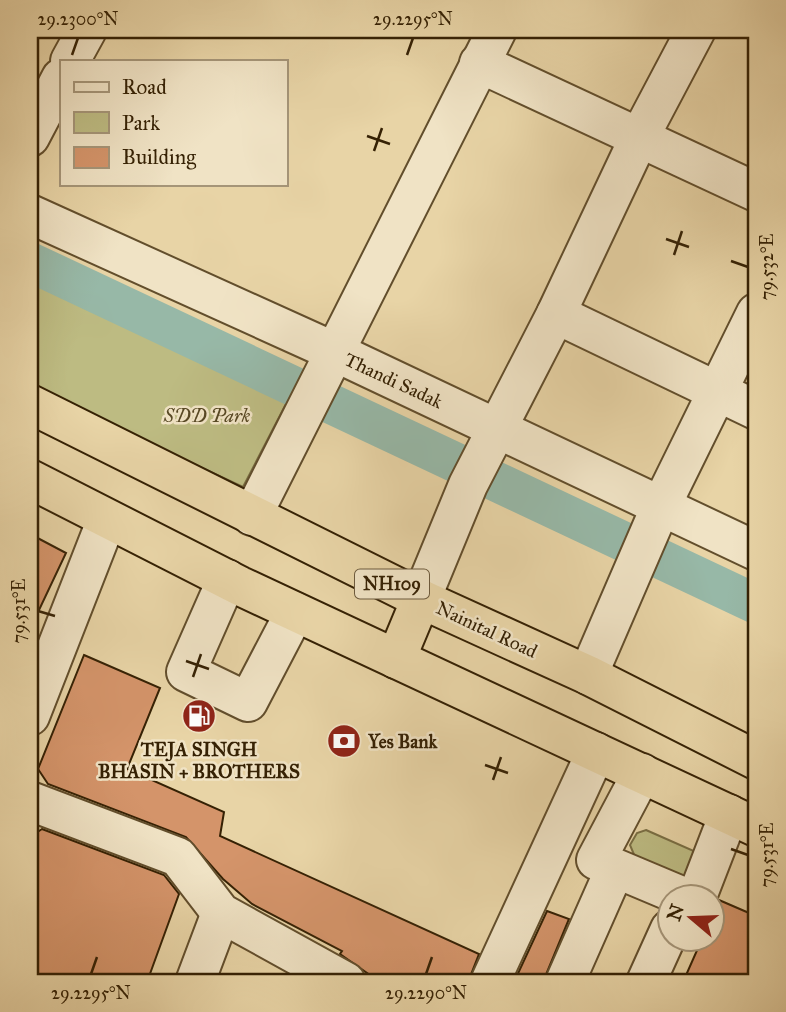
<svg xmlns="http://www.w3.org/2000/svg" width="786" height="1012" font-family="'IM FELL Great Primer',serif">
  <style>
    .green { fill: #bdbb82; stroke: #796e43; stroke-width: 2 }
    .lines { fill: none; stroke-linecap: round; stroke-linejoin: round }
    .canal { stroke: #97b8a7; stroke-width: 40 }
    .building { fill: #d4946a; stroke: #352104; stroke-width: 2 }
    .minor-casing { stroke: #624e2c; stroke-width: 42 }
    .highway-casing { stroke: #352104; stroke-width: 42 }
    .minor { stroke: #f0e3c5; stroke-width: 38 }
    .highway { stroke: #e8d4a6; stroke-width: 38 }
    .ticks { fill: none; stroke: #352104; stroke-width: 2.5 }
    .labels { text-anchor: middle; stroke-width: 5; stroke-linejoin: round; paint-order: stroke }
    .shield { fill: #f0e3c5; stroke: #6d5b3e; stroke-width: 2 }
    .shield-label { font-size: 18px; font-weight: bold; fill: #352104 }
    .street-label { font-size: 19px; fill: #352104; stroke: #f0e3c5 }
    .park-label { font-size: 19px; font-style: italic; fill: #574824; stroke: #f0e3c5 }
    .poi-label { font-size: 19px; font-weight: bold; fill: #352104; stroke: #f0e3c5; text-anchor: start }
    .neatline { fill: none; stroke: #352104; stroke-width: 2.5 }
    .ticks-label { font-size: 18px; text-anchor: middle; fill: #352104 }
  </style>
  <rect width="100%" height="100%" fill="#e8d4a6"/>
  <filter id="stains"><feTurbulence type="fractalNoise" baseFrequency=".00286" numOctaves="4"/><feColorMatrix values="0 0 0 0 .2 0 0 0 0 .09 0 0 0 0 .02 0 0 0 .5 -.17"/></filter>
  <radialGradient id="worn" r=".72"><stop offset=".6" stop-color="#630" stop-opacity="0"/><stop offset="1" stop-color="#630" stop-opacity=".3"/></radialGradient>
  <g class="green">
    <polygon points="30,281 289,398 243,487 30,388"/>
    <polygon points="646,830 696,852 685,879 635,857 630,845 637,833"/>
  </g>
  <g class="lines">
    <polyline class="canal" points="30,262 756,604"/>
  </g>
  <g class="building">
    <polygon points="30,534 66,553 30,629"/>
    <polygon points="84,655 160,688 127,769 224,812 220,836 479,954 468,982 380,982 340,954 342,951 252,904 223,879 186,837 48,784 38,769"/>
    <polygon points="42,829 164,875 179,894 147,982 30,982 30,837"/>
    <polygon points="719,900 756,916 756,959 746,982 683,982 702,939 712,939 712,912"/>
    <polygon points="547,911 569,919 543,982 514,982"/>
  </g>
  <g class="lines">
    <g class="minor-casing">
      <g id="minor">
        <polyline points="70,61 87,30"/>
        <polyline points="479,63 756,192"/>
        <polyline points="30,137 61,78"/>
        <polyline points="30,214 335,352 756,551"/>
        <polyline points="556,314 756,410"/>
        <polyline points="252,516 497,30"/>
        <polyline points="227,579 186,672 248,702 295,612"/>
        <polyline points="421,599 468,485 556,314 640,136 696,30"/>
        <polyline points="588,675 661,506 756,313"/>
        <polyline points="30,716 107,519"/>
        <polyline points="642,773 596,860 684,897"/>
        <polyline points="30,801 178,857 221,913 346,982"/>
        <polyline points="697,897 729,814"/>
        <polyline points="195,982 221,913"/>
        <polyline points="490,982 596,752"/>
        <polyline points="565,982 615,869"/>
        <polyline points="646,982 670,929"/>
      </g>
    </g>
    <g class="highway-casing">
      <g id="highway">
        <polyline points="30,404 421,599 588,675 756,760"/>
        <polyline points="30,479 240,586 756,827"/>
        <polyline points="396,659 421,599"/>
      </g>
    </g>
    <use href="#minor" class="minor"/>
    <use href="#highway" class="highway"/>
  </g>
  <path class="ticks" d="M72 55 78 38M407 55 413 38M367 136 390 144M374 151 382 128M666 239 689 247M674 255 682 231M731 261 748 267M38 611 55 616M186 661 209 669M193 677 201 654M485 765 508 773M493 780 501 757M731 849 748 855M91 974 97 957M426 974 432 957"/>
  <defs>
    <g id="fuel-disc" transform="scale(1.75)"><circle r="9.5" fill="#8f2418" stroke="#f0e3c5"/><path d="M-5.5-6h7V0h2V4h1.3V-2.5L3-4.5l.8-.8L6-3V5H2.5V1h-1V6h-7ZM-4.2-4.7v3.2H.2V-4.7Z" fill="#fff"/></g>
    <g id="bank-disc" transform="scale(1.75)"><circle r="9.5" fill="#8f2418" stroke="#f0e3c5"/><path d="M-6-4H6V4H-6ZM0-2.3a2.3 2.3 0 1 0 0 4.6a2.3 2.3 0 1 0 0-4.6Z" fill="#fff"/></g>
  </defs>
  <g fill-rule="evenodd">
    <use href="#fuel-disc" x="199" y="716"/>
    <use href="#bank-disc" x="344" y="741"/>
  </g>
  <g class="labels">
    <rect class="shield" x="355" y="569.5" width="74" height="29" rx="5"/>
    <g class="shield-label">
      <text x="392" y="590">NH109</text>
    </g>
    <g class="street-label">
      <text transform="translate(394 380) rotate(25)" y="7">Thandi Sadak</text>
      <text transform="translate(487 629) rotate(25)" y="7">Nainital Road</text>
    </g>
    <g class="park-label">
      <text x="207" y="422">SDD Park</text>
    </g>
    <g class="poi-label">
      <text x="368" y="748">Yes Bank</text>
      <text x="199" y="756" text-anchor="middle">TEJA SINGH<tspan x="199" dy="22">BHASIN + BROTHERS</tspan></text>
    </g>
  </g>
  <rect width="786" height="1012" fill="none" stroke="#e8d4a6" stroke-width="77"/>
  <rect x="60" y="60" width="228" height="126" fill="#f0e3c5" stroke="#a59578" stroke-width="2"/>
  <rect x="74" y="82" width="35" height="10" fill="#f0e3c5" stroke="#a59578" stroke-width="2"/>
  <text x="122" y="94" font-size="21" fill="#352104">Road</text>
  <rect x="74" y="112" width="35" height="21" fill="#bdbb82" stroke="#a59578" stroke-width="2"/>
  <text x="122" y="130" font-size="21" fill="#352104">Park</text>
  <rect x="74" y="147" width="35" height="21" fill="#d4946a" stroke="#a59578" stroke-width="2"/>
  <text x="122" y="164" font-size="21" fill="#352104">Building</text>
  <g transform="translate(691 918) rotate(289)"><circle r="33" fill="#f0e3c5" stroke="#a59578" stroke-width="2"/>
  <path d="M0-5L12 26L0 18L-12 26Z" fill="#8f2418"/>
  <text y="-10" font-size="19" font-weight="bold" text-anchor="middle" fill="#352104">N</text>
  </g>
  <rect x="38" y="38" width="710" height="936" class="neatline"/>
  <g class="ticks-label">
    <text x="78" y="25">29.2300°N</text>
    <text x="413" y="25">29.2295°N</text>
    <text transform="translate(767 267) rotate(-90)" y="6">79.532°E</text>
    <text transform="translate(19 611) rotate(-90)" y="6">79.531°E</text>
    <text transform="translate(767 855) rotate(-90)" y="6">79.531°E</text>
    <text x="91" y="999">29.2295°N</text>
    <text x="426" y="999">29.2290°N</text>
  </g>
  <rect width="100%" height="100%" filter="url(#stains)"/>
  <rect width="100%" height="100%" fill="url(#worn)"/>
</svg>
